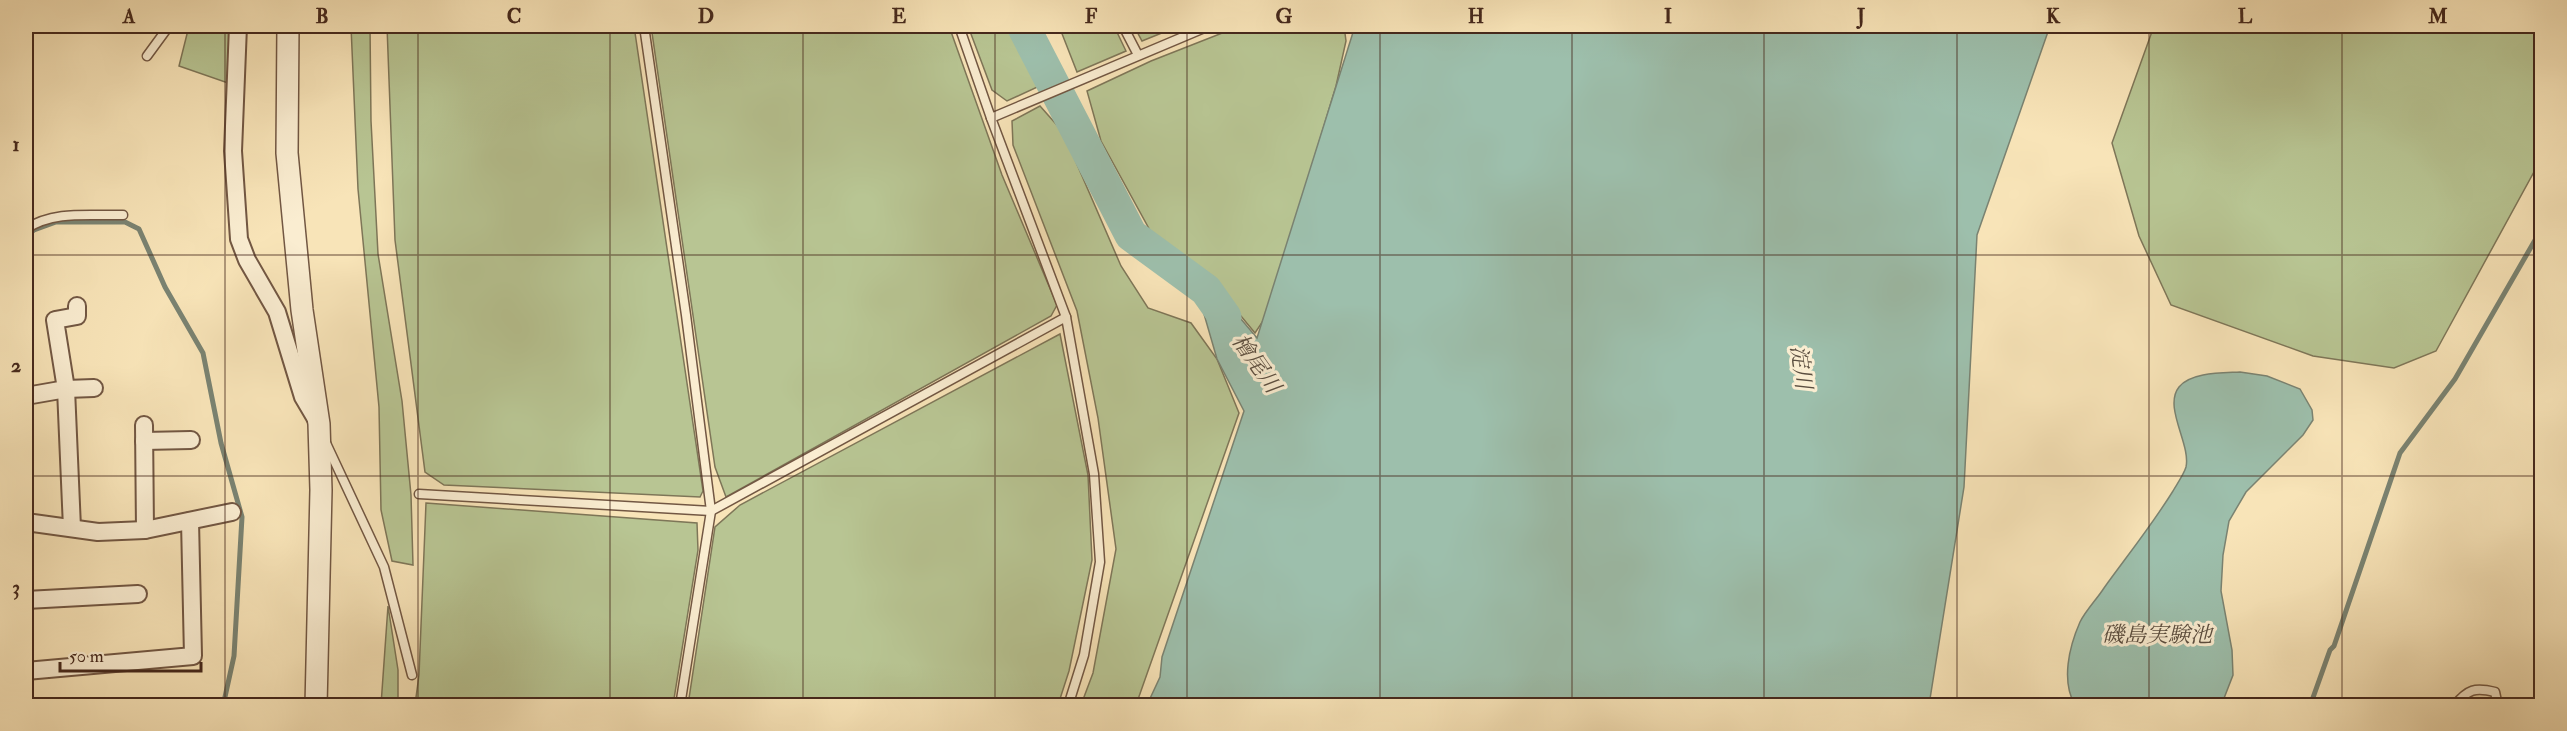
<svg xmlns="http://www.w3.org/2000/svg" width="2567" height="731" font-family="'IM FELL Double Pica','Noto Serif JP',serif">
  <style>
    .green { fill: #b8c593; stroke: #7e7658; stroke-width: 1.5 }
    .water { fill: #9dbfac; stroke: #7a8372; stroke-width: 1.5 }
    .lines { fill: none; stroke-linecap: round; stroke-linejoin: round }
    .stream { stroke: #7a8372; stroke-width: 5 }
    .river { stroke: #9dbfac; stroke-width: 33 }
    .service-casing { stroke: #725743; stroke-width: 11 }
    .minor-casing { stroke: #725743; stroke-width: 20 }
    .tertiary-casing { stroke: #725743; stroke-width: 24 }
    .service { stroke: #faedd1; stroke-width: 8 }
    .minor { stroke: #faedd1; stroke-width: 16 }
    .tertiary { stroke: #faedd1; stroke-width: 21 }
    .grid { fill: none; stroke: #45281c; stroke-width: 1.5; stroke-opacity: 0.55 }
    .labels { text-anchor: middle; stroke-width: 6; stroke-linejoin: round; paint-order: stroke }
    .water-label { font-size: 22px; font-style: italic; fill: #5b4e40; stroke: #faedd1 }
    .neatline { fill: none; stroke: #45281c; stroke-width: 2 }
    .grid-label { font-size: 20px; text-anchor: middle; font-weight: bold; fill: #45281c }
  </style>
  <rect width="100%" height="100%" fill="#f8e4b8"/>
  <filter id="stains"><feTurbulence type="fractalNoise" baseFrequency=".00333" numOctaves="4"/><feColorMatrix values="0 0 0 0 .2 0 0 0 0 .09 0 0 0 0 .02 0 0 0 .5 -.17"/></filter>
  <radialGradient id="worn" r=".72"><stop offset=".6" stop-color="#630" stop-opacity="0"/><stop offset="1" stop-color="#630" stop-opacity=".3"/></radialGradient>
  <g class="green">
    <polygon points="189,26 231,26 228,83 179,66"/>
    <polygon points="351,26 370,26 371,121 378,254 402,401 411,495 413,565 392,561 381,510 379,407 358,189"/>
    <polygon points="387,26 634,26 703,491 700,497 444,485 425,472 395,240"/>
    <polygon points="651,26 949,26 1002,175 1057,305 1051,316 726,497 715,467"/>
    <polygon points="968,26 1015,26 1044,84 1007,101 992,90"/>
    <polygon points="1059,26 1114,26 1126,51 1077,72"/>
    <polygon points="1134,26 1179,26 1142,41"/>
    <polygon points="1240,26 1344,26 1346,41 1336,86 1267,315 1255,333 1217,287 1152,234 1101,141 1087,91 1151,61"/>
    <polygon points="2154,26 2541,26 2541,159 2436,351 2394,368 2313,356 2171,305 2139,236 2112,143"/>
    <polygon points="1040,106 1063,132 1121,266 1148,308 1191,323 1217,359 1239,413 1136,705 1081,705 1093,673 1116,549 1098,418 1077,311 1013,145 1012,121"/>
    <polygon points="1060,334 1088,475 1092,560 1069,671 1058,705 688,705 715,527 740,505"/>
    <polygon points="426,503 697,523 698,550 673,705 415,705 419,675"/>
    <polygon points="388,606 398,670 398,705 381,705"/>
  </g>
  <g class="water">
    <polygon points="1355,26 2050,26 1977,235 1964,487 1929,705 1147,705 1160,677 1162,657 1244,411 1217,359 1195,283 1196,271 1208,280 1257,338"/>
    <path d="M2240 372 2267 376 2300 389 2312 410 2313 420 2303 435 2246 492 2229 521 2223 555 2221 591 2232 650 2233 675 2221 706 2075 705C2061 681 2069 647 2080 622 2086 610 2097 599 2104 588 2127 556 2152 525 2173 491 2177 484 2184 474 2186 467 2191 444 2163 407 2179 387 2191 372 2223 373 2240 372Z"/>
  </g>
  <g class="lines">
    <g class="stream">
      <polyline points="26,236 34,230 56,222 125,222 139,229 165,287 203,353 221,443 242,517 234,656 223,706"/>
      <polyline points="2310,706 2330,650 2334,646 2400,453 2455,379 2542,228"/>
    </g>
    <polyline class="river" points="1023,26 1131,235 1206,290 1225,317"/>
    <g class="service-casing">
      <g id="service">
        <polyline points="644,26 686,315 711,511 680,706"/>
        <polyline points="959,26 991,118"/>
        <polyline points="1123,26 1138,55"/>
        <polyline points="147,56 169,26"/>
        <path d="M26 229C54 210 90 216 123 215"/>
        <polyline points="326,443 384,567 412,675"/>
        <polyline points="419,494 711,511 1066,317"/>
        <polyline points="1068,706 1084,655 1100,562 1094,474 1066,317 991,118 1209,26"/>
        <path d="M2454 706C2468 689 2475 687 2495 692L2498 706"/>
      </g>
    </g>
    <g class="minor-casing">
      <g id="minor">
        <polyline points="238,26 233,151 239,239 247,260 277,312 303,397 316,419"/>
        <polyline points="26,396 66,389 94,388"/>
        <polyline points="144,425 145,530"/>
        <polyline points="144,441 191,440"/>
        <polyline points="26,522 98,532 145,530 232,512"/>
        <polyline points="72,528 66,389 55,320 77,316 77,306"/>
        <polyline points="26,600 138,594"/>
        <polyline points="26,671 193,656 190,521"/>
      </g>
    </g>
    <g class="tertiary-casing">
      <polyline id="tertiary" points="288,26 287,153 302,310 319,424 321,490 316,706"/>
    </g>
    <use href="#service" class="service"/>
    <use href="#minor" class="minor"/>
    <use href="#tertiary" class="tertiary"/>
  </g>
  <path class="grid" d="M225 26V706M418 26V706M610 26V706M803 26V706M995 26V706M1187 26V706M1380 26V706M1572 26V706M1764 26V706M1957 26V706M2149 26V706M2342 26V706M26 255H2542M26 476H2542"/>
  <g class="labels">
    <g class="water-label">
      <text transform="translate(1257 363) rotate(55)" y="8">檜尾川</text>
      <text transform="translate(1802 367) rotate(82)" y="8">淀川</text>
      <text x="2157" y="642">磯島実験池</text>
    </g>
  </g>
  <rect width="2567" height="731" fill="none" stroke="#f8e4b8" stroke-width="66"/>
  <path d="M60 662v9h141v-9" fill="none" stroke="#45281c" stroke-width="3"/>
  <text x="69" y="662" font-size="18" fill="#45281c" stroke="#faedd1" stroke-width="4.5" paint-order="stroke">50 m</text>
  <rect x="33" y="33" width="2501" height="665" class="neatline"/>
  <g class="grid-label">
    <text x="129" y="23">A</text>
    <text x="322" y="23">B</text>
    <text x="514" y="23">C</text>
    <text x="706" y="23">D</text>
    <text x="899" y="23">E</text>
    <text x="1091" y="23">F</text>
    <text x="1284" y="23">G</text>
    <text x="1476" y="23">H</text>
    <text x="1668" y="23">I</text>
    <text x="1861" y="23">J</text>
    <text x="2053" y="23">K</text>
    <text x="2245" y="23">L</text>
    <text x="2438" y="23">M</text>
    <text x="16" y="151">1</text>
    <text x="16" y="372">2</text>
    <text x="16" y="594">3</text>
  </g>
  <rect width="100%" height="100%" filter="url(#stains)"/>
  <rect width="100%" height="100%" fill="url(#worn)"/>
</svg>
